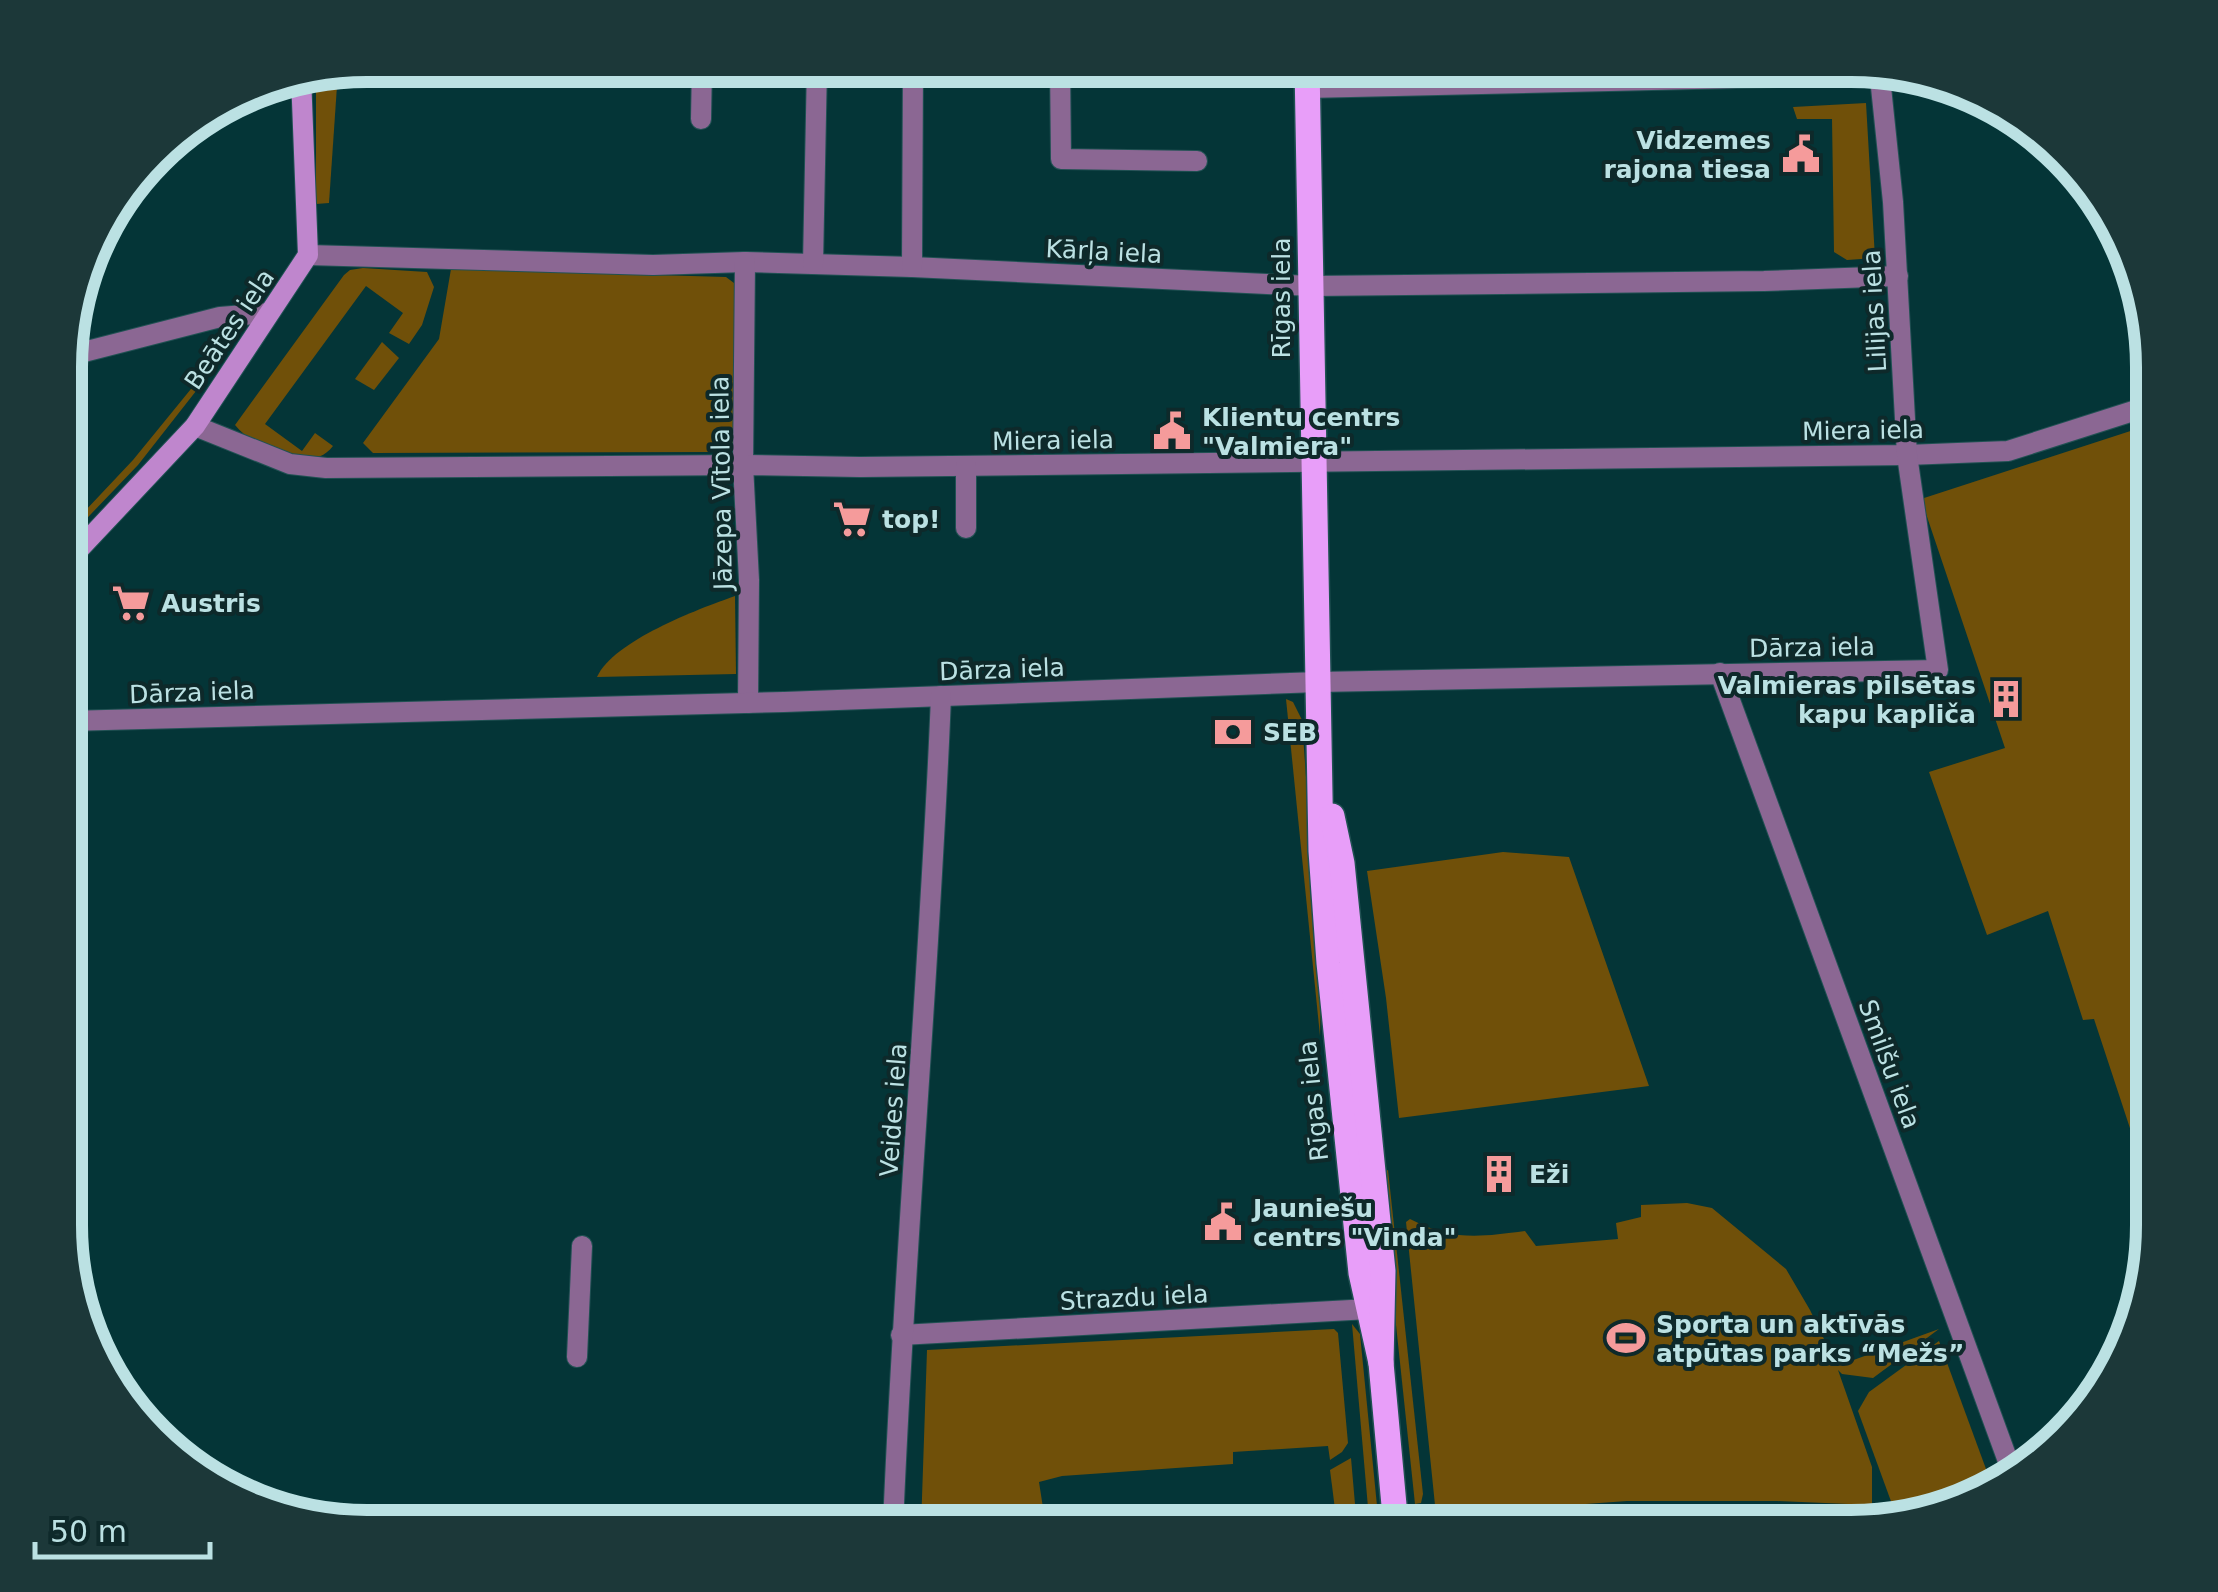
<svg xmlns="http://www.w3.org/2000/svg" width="2218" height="1592" font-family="'DejaVu Sans',sans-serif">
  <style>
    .green { fill: #705009 }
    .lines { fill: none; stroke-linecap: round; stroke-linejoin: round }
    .street-casing { stroke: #215153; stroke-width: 22 }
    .secondary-casing { stroke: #215153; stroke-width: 22 }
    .primary-casing { stroke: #215153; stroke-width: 28 }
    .street { stroke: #8b6793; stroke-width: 20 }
    .secondary { stroke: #bf86cd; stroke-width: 20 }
    .primary { stroke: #e89ef9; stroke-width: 25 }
    .labels { text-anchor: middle; stroke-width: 8; stroke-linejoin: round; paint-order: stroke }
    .poi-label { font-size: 25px; font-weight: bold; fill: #bbe1e3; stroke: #0e292a; text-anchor: start }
    .street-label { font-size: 25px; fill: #bbe1e3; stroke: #0e292a }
    .rim { fill: none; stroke: #bbe1e3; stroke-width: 12 }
  </style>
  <rect width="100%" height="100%" fill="#043537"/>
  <g class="green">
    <polygon points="316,86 337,86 329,203 316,204"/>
    <polygon points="1866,103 1875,258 1847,260 1834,252 1832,119 1797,119 1793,107"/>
    <path d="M363 268 427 272 434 287 422 325 409 344 389 333 403 313 366 286 265 424 302 451 315 433 333 446C309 477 255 449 235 425L344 275 350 270Z"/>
    <polygon points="451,269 726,277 738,286 735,439 729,448 716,452 373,453 363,443 439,339"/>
    <polygon points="382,342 399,358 374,390 355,379"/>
    <polygon points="204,373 207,377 138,465 68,538 68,529 133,460"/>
    <polygon points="2152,424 2152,1195 2094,1019 2083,1020 2048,911 1987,935 1929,772 2005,748 1921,499"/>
    <path d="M735 596 736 674 597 677C613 641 698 609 735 596Z"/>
    <polygon points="1286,699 1293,702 1302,720 1321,992 1320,1036"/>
    <polygon points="1503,852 1569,857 1649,1086 1399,1118 1386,998 1367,871"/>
    <polygon points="1388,1170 1423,1494 1421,1503 1415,1504 1380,1174"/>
    <path d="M1687 1203 1712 1208 1786 1269 1810 1310 1837 1366 1939 1329 1873 1378 1842 1374 1838 1370 1872 1467V1505L1777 1501H1627L1572 1505 1497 1518 1435 1505 1406 1222 1410 1219C1452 1241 1479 1237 1525 1231L1536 1246 1618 1239 1616 1223 1641 1217V1205Z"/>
    <polygon points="1352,1324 1360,1334 1379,1526 1373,1525 1369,1519"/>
    <polygon points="1334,1329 1338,1333 1348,1443 1342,1452 1330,1460 1328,1446 1233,1452 1233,1464 1062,1476 1039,1482 1046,1527 921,1527 927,1350"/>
    <path d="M1939 1341 1993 1488C1966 1510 1925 1507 1892 1504L1858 1411 1869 1392Z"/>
    <polygon points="1351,1458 1357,1527 1337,1525 1330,1470"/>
  </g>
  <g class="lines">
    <g class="street-casing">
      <g id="street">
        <polyline points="1060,65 1061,159 1197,161"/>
        <polyline points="1307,88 1907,74"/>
        <polyline points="701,119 702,65"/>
        <polyline points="308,255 653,265 745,262 912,267 1311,286 1764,281 1898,276"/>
        <polyline points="745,262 743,465 749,580 748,703"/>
        <polyline points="813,264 817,65"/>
        <polyline points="912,267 913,65"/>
        <polyline points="68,356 220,317 269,313"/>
        <polyline points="195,426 290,464 326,468 743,465 860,467 1907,455 2008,451 2152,405"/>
        <polyline points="966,466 966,528"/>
        <polyline points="1720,673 2012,1472"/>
        <polyline points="68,721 784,702 1318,682 1938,670 1907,455 1893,202 1879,68"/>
        <polyline points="901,1335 1369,1309"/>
        <polyline points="577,1357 582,1246"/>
        <path d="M893 1527C904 1249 930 973 941 696"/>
        <path d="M1588 1527C1654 1518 1722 1523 1789 1527"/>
      </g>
    </g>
    <g class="secondary-casing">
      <polyline id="secondary" points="68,561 195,426 308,255 301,76"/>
    </g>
    <g class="primary-casing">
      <g id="primary">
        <polyline points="1307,65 1321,851 1329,963 1361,1273 1381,1363"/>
        <polyline points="1332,816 1342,863 1383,1271 1381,1363 1396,1527"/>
      </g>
    </g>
    <use href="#street" class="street"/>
    <use href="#secondary" class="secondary"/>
    <use href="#primary" class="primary"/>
  </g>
  <defs>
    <g id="civic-bare" transform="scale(3)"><path d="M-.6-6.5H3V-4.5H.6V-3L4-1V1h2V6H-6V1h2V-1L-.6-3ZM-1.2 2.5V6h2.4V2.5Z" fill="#f59b9b" stroke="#0e292a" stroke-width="2.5" paint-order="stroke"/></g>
    <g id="supermarket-bare" transform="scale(3)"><path d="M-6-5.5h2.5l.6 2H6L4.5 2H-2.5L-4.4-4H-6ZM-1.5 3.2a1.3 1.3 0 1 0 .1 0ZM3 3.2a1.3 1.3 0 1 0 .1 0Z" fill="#f59b9b" stroke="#0e292a" stroke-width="2.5" paint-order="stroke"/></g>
    <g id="building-bare" transform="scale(3)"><path d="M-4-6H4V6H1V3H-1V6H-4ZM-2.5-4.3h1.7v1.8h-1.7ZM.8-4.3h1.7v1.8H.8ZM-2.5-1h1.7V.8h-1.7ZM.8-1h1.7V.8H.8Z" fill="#f59b9b" stroke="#0e292a" stroke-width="2.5" paint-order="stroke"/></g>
    <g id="bank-bare" transform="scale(3)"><path d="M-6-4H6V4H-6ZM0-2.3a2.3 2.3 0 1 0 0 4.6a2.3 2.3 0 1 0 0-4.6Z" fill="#f59b9b" stroke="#0e292a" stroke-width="2.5" paint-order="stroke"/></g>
    <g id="stadium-bare" transform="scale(3)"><path d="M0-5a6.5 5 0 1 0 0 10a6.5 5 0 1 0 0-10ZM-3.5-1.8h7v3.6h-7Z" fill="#f59b9b" stroke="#0e292a" stroke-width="2.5" paint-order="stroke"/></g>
  </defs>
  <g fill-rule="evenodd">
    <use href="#civic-bare" x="1801" y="154"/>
    <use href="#civic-bare" x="1172" y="431"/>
    <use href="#supermarket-bare" x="852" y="519"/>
    <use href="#supermarket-bare" x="131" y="603"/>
    <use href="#building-bare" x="2006" y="699"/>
    <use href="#bank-bare" x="1233" y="732"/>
    <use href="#building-bare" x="1499" y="1174"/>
    <use href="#civic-bare" x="1223" y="1222"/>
    <use href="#stadium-bare" x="1626" y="1338"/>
  </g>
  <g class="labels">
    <g class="poi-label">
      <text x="1771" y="149" text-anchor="end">Vidzemes<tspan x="1771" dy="29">rajona tiesa</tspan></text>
      <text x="1202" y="426">Klientu centrs<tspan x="1202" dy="29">"Valmiera"</tspan></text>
      <text x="882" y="528">top!</text>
      <text x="161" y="612">Austris</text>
      <text x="1976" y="694" text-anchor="end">Valmieras pilsētas<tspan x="1976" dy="29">kapu kapliča</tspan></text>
      <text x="1263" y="741">SEB</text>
      <text x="1529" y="1183">Eži</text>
      <text x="1253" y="1217">Jauniešu<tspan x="1253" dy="29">centrs "Vinda"</tspan></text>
      <text x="1656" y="1333">Sporta un aktīvās<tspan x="1656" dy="29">atpūtas parks “Mežs”</tspan></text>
    </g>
    <g class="street-label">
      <text transform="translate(1104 251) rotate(3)" y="9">Kārļa iela</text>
      <text transform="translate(1281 298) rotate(-90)" y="9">Rīgas iela</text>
      <text transform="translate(1874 311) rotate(-93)" y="9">Lilijas iela</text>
      <text transform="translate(229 329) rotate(-56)" y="9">Beātes iela</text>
      <text transform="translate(1863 430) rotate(-1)" y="9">Miera iela</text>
      <text transform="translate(1053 440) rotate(-1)" y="9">Miera iela</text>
      <text transform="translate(721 483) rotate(-91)" y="9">Jāzepa Vītola iela</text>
      <text transform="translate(1812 647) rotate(-1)" y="9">Dārza iela</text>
      <text transform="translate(1002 669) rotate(-2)" y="9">Dārza iela</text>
      <text transform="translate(192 692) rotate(-2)" y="9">Dārza iela</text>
      <text transform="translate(1890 1064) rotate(70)" y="9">Smilšu iela</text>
      <text transform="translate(1313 1101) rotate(-96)" y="9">Rīgas iela</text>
      <text transform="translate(893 1110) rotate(-86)" y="9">Veides iela</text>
      <text transform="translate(1134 1297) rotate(-3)" y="9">Strazdu iela</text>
    </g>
  </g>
  <path d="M0 0H2218V1592H0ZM367 82H1851A285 285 0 0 1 2136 367V1225A285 285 0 0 1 1851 1510H367A285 285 0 0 1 82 1225V367A285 285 0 0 1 367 82Z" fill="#1c3839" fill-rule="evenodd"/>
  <path class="rim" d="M367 82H1851A285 285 0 0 1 2136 367V1225A285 285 0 0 1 1851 1510H367A285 285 0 0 1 82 1225V367A285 285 0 0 1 367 82Z"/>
  <path d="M35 1542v15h175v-15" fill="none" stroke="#bbe1e3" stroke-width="5"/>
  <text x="50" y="1542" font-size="30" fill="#bbe1e3" stroke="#0e292a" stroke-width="8" paint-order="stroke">50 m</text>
</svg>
